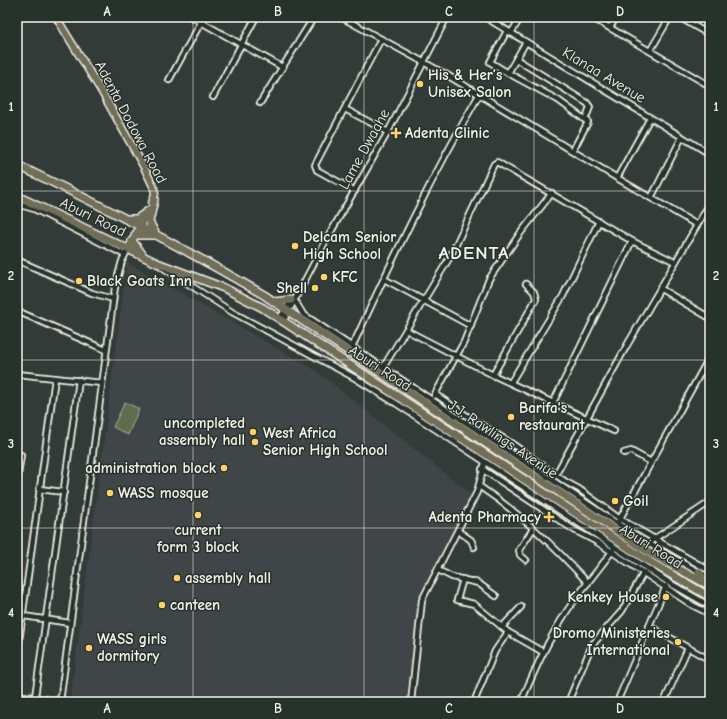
<svg xmlns="http://www.w3.org/2000/svg" width="727" height="719" font-family="'Comic Neue',sans-serif">
  <style>
    .built { fill: #404546 }
    .green { fill: #5f6c4e; stroke: #aaae9b }
    .lines { fill: none; stroke-linecap: round; stroke-linejoin: round }
    .minor-casing { stroke: #f4f1e8; stroke-width: 8 }
    .major-casing { stroke: #f4f1e8; stroke-width: 9 }
    .highway-casing { stroke: #f4f1e8; stroke-width: 10 }
    .minor { stroke: #26332d; stroke-width: 4.5 }
    .major { stroke: #706e59; stroke-width: 6 }
    .highway { stroke: #706e59; stroke-width: 7 }
    .grid { fill: none; stroke: #f4f1e8; stroke-width: 1; stroke-opacity: 0.55 }
    .poi-dot { fill: #ffd166; stroke: #26332d; stroke-width: 1.5 }
    .labels { text-anchor: middle; stroke-width: 3; stroke-linejoin: round; paint-order: stroke }
    .poi-label { font-size: 15px; font-weight: bold; fill: #f4f1e8; stroke: #26332d; text-anchor: start }
    .street-label { font-size: 15px; fill: #f4f1e8; stroke: #26332d }
    .district-label { font-size: 19px; font-weight: bold; letter-spacing: 1px; fill: #f4f1e8; stroke: #26332d }
    .neatline { fill: none; stroke: #f4f1e8; stroke-width: 1.5 }
    .grid-label { font-size: 13px; text-anchor: middle; font-weight: bold; fill: #f4f1e8 }
  </style>
  <rect width="100%" height="100%" fill="#323b38"/>
  <filter id="ink" filterUnits="userSpaceOnUse"><feTurbulence type="fractalNoise" baseFrequency=".025" numOctaves="2"/><feDisplacementMap in="SourceGraphic" scale="8" xChannelSelector="R" yChannelSelector="G"/><feConvolveMatrix kernelMatrix="1 2 1 2 8 2 1 2 1" color-interpolation-filters="sRGB"/></filter>
  <g filter="url(#ink)">
    <polygon class="built" points="127,262 315,370 475,497 419,602 406,702 70,702"/>
    <polygon class="green" points="125,402 139,409 128,435 113,427"/>
    <g class="lines">
      <g class="minor-casing">
        <g id="minor">
          <polyline points="192,17 282,67"/>
          <polyline points="341,17 447,75 617,178 697,225"/>
          <polyline points="485,17 710,154"/>
          <polyline points="591,17 710,86"/>
          <polyline points="679,17 710,35"/>
          <polyline points="610,28 616,17"/>
          <polyline points="507,31 490,62 508,73"/>
          <polyline points="511,33 521,17"/>
          <polyline points="526,42 508,73 558,100 588,122 573,150"/>
          <polyline points="650,51 670,17"/>
          <polyline points="516,59 587,103 590,107 585,120"/>
          <polyline points="169,80 204,17"/>
          <polyline points="213,97 256,17"/>
          <polyline points="260,103 314,17"/>
          <polyline points="345,109 388,132"/>
          <polyline points="617,178 650,118"/>
          <polyline points="355,191 317,170 315,165 381,39"/>
          <polyline points="651,198 682,137"/>
          <polyline points="17,204 34,209 125,255"/>
          <polyline points="17,260 92,293 113,299"/>
          <polyline points="162,267 232,312 355,378 397,404 668,582 710,606"/>
          <polyline points="384,279 471,326"/>
          <polyline points="661,289 710,318"/>
          <polyline points="295,301 303,314 618,524 664,553 710,578"/>
          <polyline points="17,311 106,350"/>
          <polyline points="280,318 292,299"/>
          <polyline points="284,320 324,244 388,132 447,17"/>
          <polyline points="406,330 493,375 614,431"/>
          <path d="M353 345C392 260 432 176 479 95"/>
          <polyline points="384,366 450,257 494,164 497,162 632,241 675,262"/>
          <polyline points="17,374 102,383"/>
          <polyline points="493,375 536,299 534,292 526,284"/>
          <polyline points="511,382 563,296 599,221"/>
          <polyline points="435,394 473,420 511,443 566,482 579,489 620,519 710,571"/>
          <polyline points="434,396 464,342 489,279 519,235 552,193"/>
          <polyline points="553,403 632,241"/>
          <polyline points="624,453 631,451 651,462"/>
          <polyline points="482,469 574,530 597,542 692,605 710,614"/>
          <polyline points="555,476 626,347 710,203"/>
          <polyline points="17,482 21,455"/>
          <path d="M479 486C521 514 554 546 588 583"/>
          <polyline points="39,489 64,492"/>
          <polyline points="618,522 710,356"/>
          <polyline points="458,531 471,540 474,547"/>
          <polyline points="651,541 710,502"/>
          <polyline points="526,560 520,555 519,550 533,529"/>
          <polyline points="438,570 452,577 478,583 496,596"/>
          <polyline points="463,579 457,600 474,604 508,632 543,652"/>
          <polyline points="17,615 70,623"/>
          <polyline points="649,626 710,660"/>
          <polyline points="502,627 521,607"/>
          <polyline points="17,656 55,378"/>
          <polyline points="17,695 60,701"/>
          <polyline points="35,697 79,380"/>
          <polyline points="60,702 115,287 122,261 128,249"/>
          <polyline points="411,702 422,600 477,492 485,462"/>
          <polyline points="474,702 495,651 508,632"/>
          <path d="M521 702C534 672 547 642 565 614 579 592 597 572 613 550"/>
          <polyline points="568,702 592,645 622,611 644,572"/>
          <polyline points="617,702 666,586"/>
          <polyline points="664,702 688,648"/>
        </g>
      </g>
      <g class="major-casing">
        <g id="major">
          <polyline points="56,17 103,94 145,169 154,188 155,194 152,203"/>
          <polyline points="128,249 148,211"/>
        </g>
      </g>
      <g class="highway-casing">
        <g id="highway">
          <path d="M17 165C101 205 184 248 264 295L653 555 710 586"/>
          <polyline points="17,196 157,263 224,288 263,308 650,562 710,597"/>
          <polyline points="154,200 149,222 155,233"/>
          <polyline points="129,219 137,219 148,211"/>
          <polyline points="135,235 154,235"/>
          <polyline points="132,241 142,254"/>
          <polyline points="274,302 291,300"/>
          <polyline points="699,572 706,583"/>
        </g>
      </g>
      <use href="#minor" class="minor"/>
      <use href="#major" class="major"/>
      <use href="#highway" class="highway"/>
    </g>
  </g>
  <path class="grid" d="M193 17V702M364 17V702M534 17V702M17 191H710M17 360H710M17 528H710"/>
  <g class="poi-dot">
    <circle cx="420" cy="84" r="4"/>
    <path d="M394 127h4v4h4v4h-4v4h-4v-4h-4v-4h4z"/>
    <circle cx="295" cy="246" r="4"/>
    <circle cx="324" cy="277" r="4"/>
    <circle cx="79" cy="281" r="4"/>
    <circle cx="315" cy="288" r="4"/>
    <circle cx="511" cy="417" r="4"/>
    <circle cx="253" cy="432" r="4"/>
    <circle cx="255" cy="442" r="4"/>
    <circle cx="224" cy="468" r="4"/>
    <circle cx="110" cy="493" r="4"/>
    <circle cx="615" cy="501" r="4"/>
    <circle cx="198" cy="515" r="4"/>
    <path d="M547 511h4v4h4v4h-4v4h-4v-4h-4v-4h4z"/>
    <circle cx="177" cy="578" r="4"/>
    <circle cx="666" cy="597" r="4"/>
    <circle cx="162" cy="605" r="4"/>
    <circle cx="678" cy="642" r="4"/>
    <circle cx="89" cy="648" r="4"/>
  </g>
  <g class="labels">
    <g class="poi-label">
      <text x="428" y="80">His &amp; Her’s<tspan x="428" dy="17">Unisex Salon</tspan></text>
      <text x="405" y="138">Adenta Clinic</text>
      <text x="303" y="242">Delcam Senior<tspan x="303" dy="17">High School</tspan></text>
      <text x="332" y="282">KFC</text>
      <text x="87" y="286">Black Goats Inn</text>
      <text x="307" y="293" text-anchor="end">Shell</text>
      <text x="519" y="413">Barifa's<tspan x="519" dy="17">restaurant</tspan></text>
      <text x="245" y="428" text-anchor="end">uncompleted<tspan x="245" dy="17">assembly hall</tspan></text>
      <text x="263" y="438">West Africa<tspan x="263" dy="17">Senior High School</tspan></text>
      <text x="216" y="473" text-anchor="end">administration block</text>
      <text x="118" y="498">WASS mosque</text>
      <text x="623" y="506">Goil</text>
      <text x="541" y="522" text-anchor="end">Adenta Pharmacy</text>
      <text x="198" y="535" text-anchor="middle">current<tspan x="198" dy="17">form 3 block</tspan></text>
      <text x="185" y="583">assembly hall</text>
      <text x="658" y="602" text-anchor="end">Kenkey House</text>
      <text x="170" y="610">canteen</text>
      <text x="670" y="638" text-anchor="end">Dromo Ministeries<tspan x="670" dy="17">International</tspan></text>
      <text x="97" y="644">WASS girls<tspan x="97" dy="17">dormitory</tspan></text>
    </g>
    <g class="street-label">
      <text transform="translate(604 75) rotate(31)" y="5">Klanaa Avenue</text>
      <text transform="translate(131 122) rotate(62)" y="5">Adenta Dodowa Road</text>
      <text transform="translate(364 149) rotate(-61)" y="5">Lame Dwaahe</text>
      <text transform="translate(93 217) rotate(26)" y="5">Aburi Road</text>
      <text transform="translate(380 368) rotate(33)" y="5">Aburi Road</text>
      <text transform="translate(503 439) rotate(34)" y="5">J.J. Rawlings Avenue</text>
      <text transform="translate(651 546) rotate(32)" y="5">Aburi Road</text>
    </g>
    <g class="district-label">
      <text x="474" y="259">ADENTA</text>
    </g>
  </g>
  <rect width="727" height="719" fill="none" stroke="#26332d" stroke-width="44"/>
  <rect x="22" y="22" width="683" height="675" class="neatline"/>
  <g class="grid-label">
    <text x="107" y="16">A</text>
    <text x="278" y="16">B</text>
    <text x="449" y="16">C</text>
    <text x="620" y="16">D</text>
    <text x="11" y="111">1</text>
    <text x="716" y="111">1</text>
    <text x="11" y="280">2</text>
    <text x="716" y="280">2</text>
    <text x="11" y="448">3</text>
    <text x="716" y="448">3</text>
    <text x="11" y="617">4</text>
    <text x="716" y="617">4</text>
    <text x="107" y="713">A</text>
    <text x="278" y="713">B</text>
    <text x="449" y="713">C</text>
    <text x="620" y="713">D</text>
  </g>
</svg>
